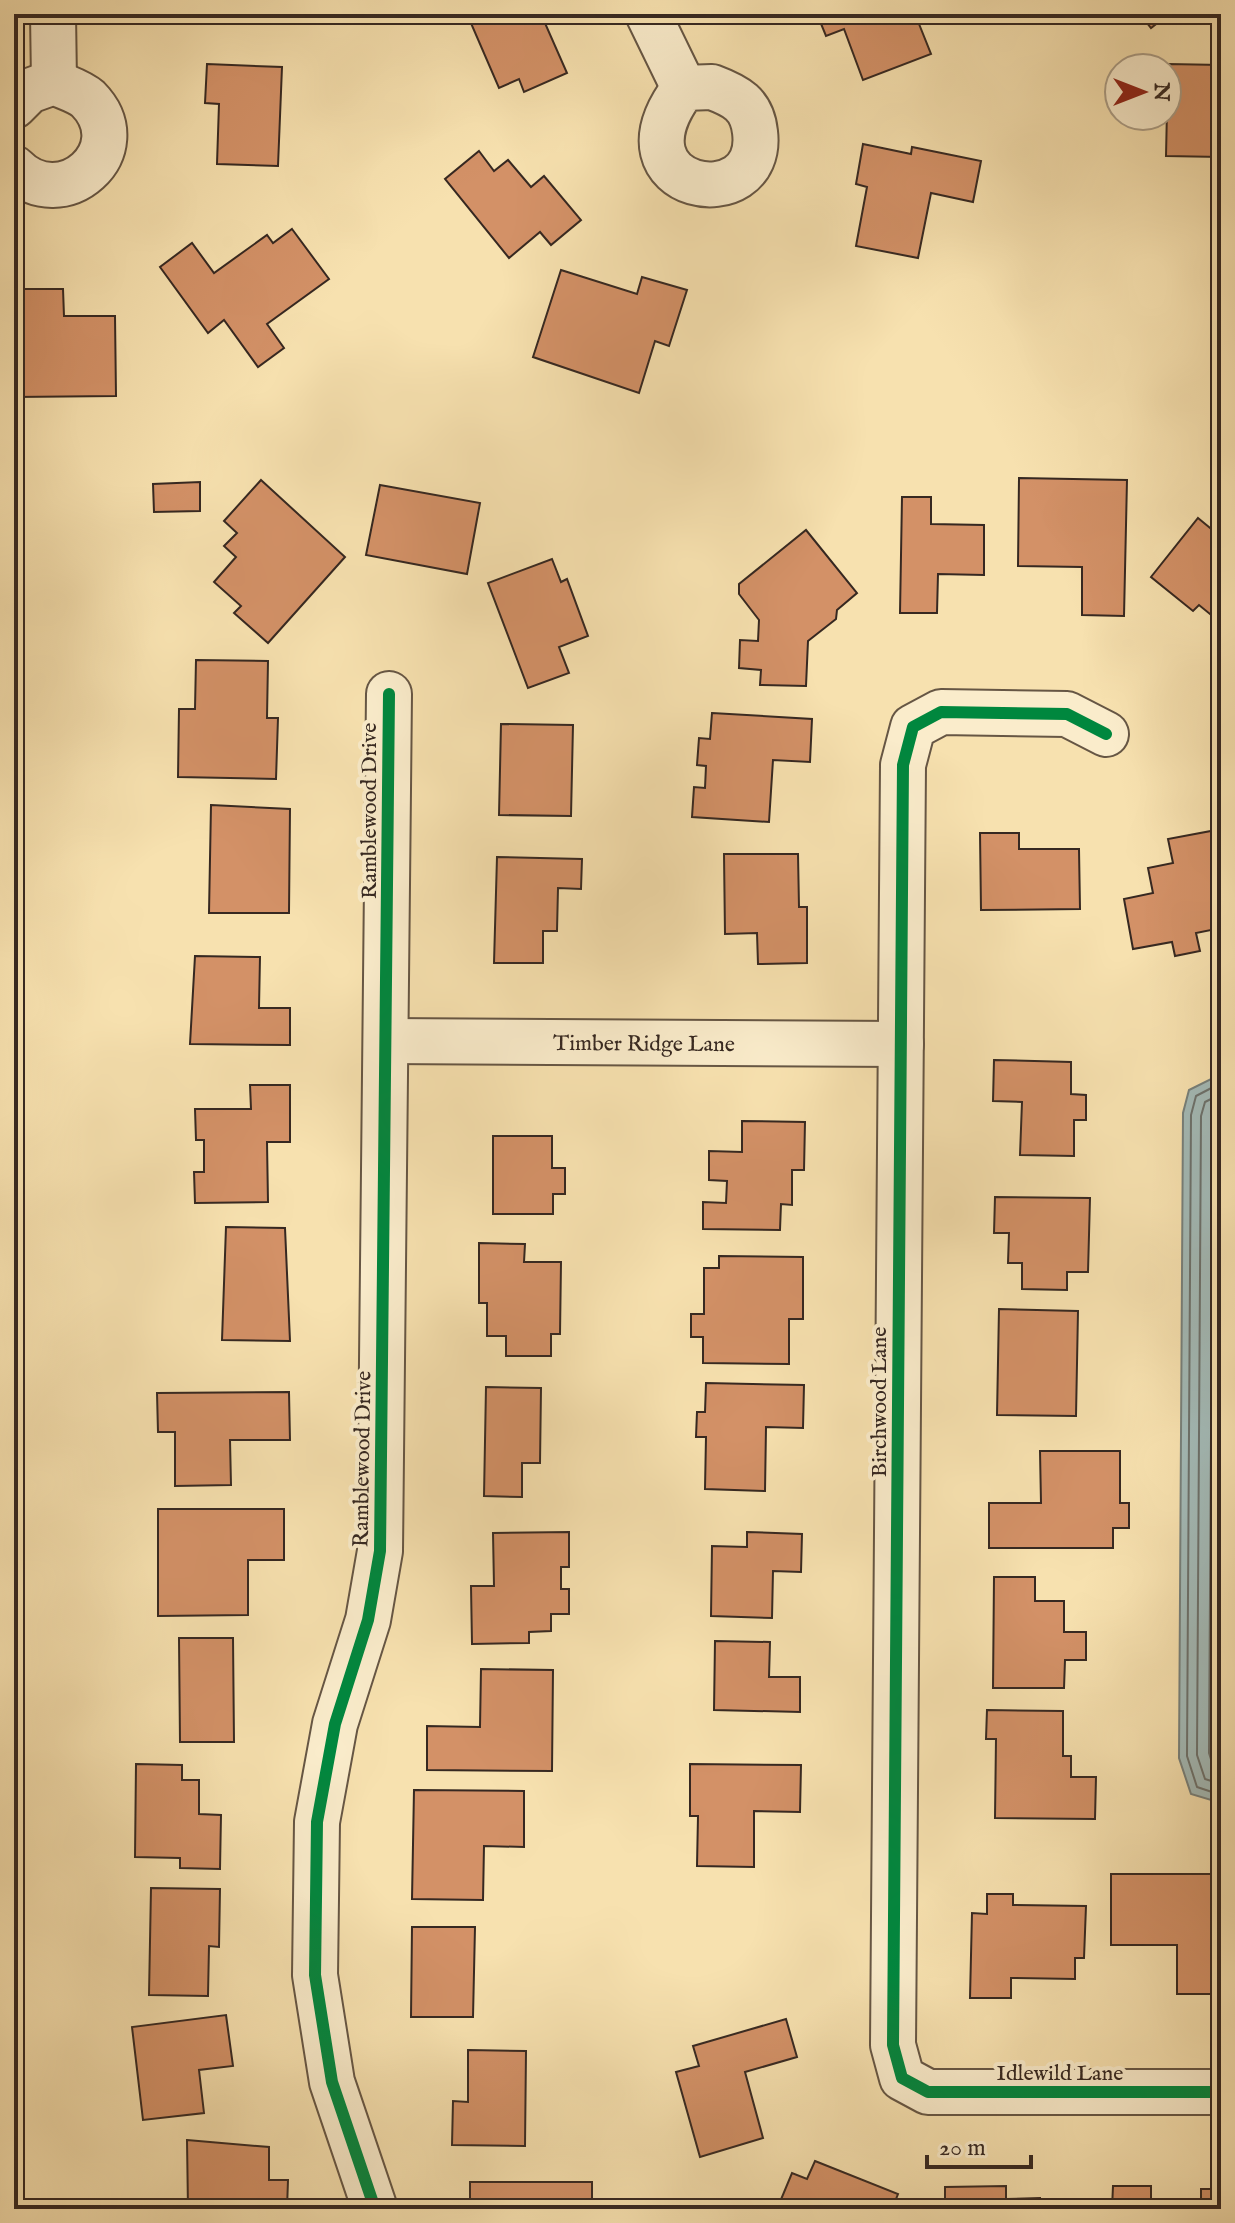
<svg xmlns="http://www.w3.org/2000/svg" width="1235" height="2223" font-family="'IM FELL English',serif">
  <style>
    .water { fill: #a3bab7; stroke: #77807b; stroke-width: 2 }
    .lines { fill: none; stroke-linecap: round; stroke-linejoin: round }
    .shore { stroke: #6c716c; stroke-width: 2 }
    .building { fill: #d39167; stroke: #362821; stroke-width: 2 }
    .minor-casing { stroke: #665644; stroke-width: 48 }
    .minor { stroke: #faeccb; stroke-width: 44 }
    .cycleway-casing { stroke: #faeccb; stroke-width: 17 }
    .cycleway { stroke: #00873e; stroke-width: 12 }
    .labels { text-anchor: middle; stroke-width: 8; stroke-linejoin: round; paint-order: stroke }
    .street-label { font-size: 22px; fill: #362821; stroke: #faeccb }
  </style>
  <rect width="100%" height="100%" fill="#f7e1af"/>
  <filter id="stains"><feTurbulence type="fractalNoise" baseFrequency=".0025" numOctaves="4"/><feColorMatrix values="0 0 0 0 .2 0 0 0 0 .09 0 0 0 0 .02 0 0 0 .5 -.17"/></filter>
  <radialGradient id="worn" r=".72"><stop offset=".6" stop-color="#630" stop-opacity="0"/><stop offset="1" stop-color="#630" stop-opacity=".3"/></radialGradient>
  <polygon class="water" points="1221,1074 1221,1803 1191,1794 1179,1758 1183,1113 1189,1090"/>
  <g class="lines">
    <g class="shore">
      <polyline points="1221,1083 1196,1096 1191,1115 1187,1756 1197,1787 1221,1795"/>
      <polyline points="1221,1094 1205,1102 1201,1116 1197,1755 1205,1779 1221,1784"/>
      <polyline points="1221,1107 1213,1117 1209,1753 1214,1769 1221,1772"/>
    </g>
  </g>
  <g class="building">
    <polygon points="467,14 541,14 567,73 524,92 519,79 499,88"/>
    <polygon points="817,14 915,14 931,54 863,80 844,29 826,36"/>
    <polygon points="1140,14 1169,14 1151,28"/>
    <polygon points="207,64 282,67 278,166 217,164 219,104 205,103"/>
    <polygon points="1168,64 1221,65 1221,157 1166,156"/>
    <polygon points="863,144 911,154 912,147 981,161 973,202 931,193 918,258 856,246 867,187 856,184"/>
    <polygon points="479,151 494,171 508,160 531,187 544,176 581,220 551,245 540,232 509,258 445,179"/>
    <polygon points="292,229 329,279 267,324 284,348 258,367 224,320 208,333 160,267 192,243 214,273 267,235 273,243"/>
    <polygon points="561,270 637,294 642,277 687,290 669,346 655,341 639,393 533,357"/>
    <polygon points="14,289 63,289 64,316 115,316 116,396 14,397"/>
    <polygon points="1019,478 1127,480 1124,616 1082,615 1082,567 1018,566"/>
    <polygon points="261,480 345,557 268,643 234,613 241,606 214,582 236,557 224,546 237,533 224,521"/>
    <polygon points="200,482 200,511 154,512 153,484"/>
    <polygon points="380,485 480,503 467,574 366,555"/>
    <polygon points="902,497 931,497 931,524 984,525 984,575 938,574 937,613 900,613"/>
    <polygon points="1198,518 1221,537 1221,623 1199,605 1193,611 1151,577"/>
    <polygon points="806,530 857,593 837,610 836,619 808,641 806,686 760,685 761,670 739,668 740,640 758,641 759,620 739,594 739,584"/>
    <polygon points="552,559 561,582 567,579 588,636 559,647 569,673 528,688 488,583"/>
    <polygon points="196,660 268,661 267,718 278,718 276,779 178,777 179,709 195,709"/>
    <polygon points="712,713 812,719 810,762 773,760 769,822 692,817 694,787 705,788 706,766 697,765 699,738 710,739"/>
    <polygon points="501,724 573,725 571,816 499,815"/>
    <polygon points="211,805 290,809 289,913 209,913"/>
    <polygon points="1211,831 1221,881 1221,928 1196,933 1200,951 1175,956 1172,942 1133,949 1124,899 1153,893 1148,868 1173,863 1168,839"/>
    <polygon points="980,833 1019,833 1019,849 1079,849 1080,909 981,910"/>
    <polygon points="724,854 798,854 799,907 807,907 807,963 758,964 757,933 725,934"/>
    <polygon points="497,857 582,859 581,889 558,888 557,931 543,931 543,963 494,963"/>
    <polygon points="195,956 260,957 259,1008 290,1008 290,1045 190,1044"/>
    <polygon points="994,1060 1071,1062 1071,1094 1086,1095 1086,1120 1074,1120 1074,1156 1020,1155 1022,1102 993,1101"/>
    <polygon points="250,1085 290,1085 290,1142 267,1142 268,1202 195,1203 194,1172 204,1172 204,1140 196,1140 195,1109 251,1109"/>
    <polygon points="742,1121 805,1122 804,1170 792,1170 792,1205 781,1204 780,1230 703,1229 703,1202 726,1203 727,1181 709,1180 709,1151 742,1152"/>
    <polygon points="493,1136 552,1136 552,1168 565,1168 565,1194 553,1194 553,1214 493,1214"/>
    <polygon points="995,1197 1090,1198 1088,1272 1067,1272 1067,1290 1022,1289 1022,1263 1008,1263 1009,1233 994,1233"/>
    <polygon points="226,1227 285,1228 290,1341 222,1340"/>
    <polygon points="479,1243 525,1244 524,1262 561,1262 560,1334 551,1334 551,1356 506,1356 506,1336 487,1336 487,1303 479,1303"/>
    <polygon points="719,1256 803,1257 803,1319 789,1319 789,1364 703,1363 703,1337 691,1337 691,1314 704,1314 704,1268 719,1268"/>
    <polygon points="999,1309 1078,1311 1076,1416 997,1415"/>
    <polygon points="706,1383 804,1385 803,1428 766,1427 765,1491 705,1489 706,1437 696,1437 697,1412 705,1412"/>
    <polygon points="486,1387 541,1388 540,1463 522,1463 522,1497 484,1496"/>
    <polygon points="289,1392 290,1440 230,1440 231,1485 175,1486 175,1432 158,1432 157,1393"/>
    <polygon points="1040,1451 1120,1451 1120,1503 1129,1503 1129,1528 1113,1528 1113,1548 989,1548 989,1503 1041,1503"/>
    <polygon points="158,1509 284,1509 284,1560 248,1560 248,1615 158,1616"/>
    <polygon points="569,1532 569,1567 561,1567 561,1589 569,1589 569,1614 551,1614 551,1631 529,1632 529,1643 472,1644 471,1586 494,1586 493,1533"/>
    <polygon points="747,1532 802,1534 801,1572 773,1571 772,1618 711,1616 712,1546 747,1547"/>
    <polygon points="994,1577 1035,1577 1035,1601 1064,1601 1064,1632 1086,1632 1086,1660 1065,1660 1064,1688 993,1688"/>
    <polygon points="179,1638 233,1638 234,1742 180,1742"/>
    <polygon points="715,1641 770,1642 769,1677 800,1677 800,1712 714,1710"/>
    <polygon points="481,1669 553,1670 552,1771 427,1770 427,1726 480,1727"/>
    <polygon points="987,1710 1063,1711 1063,1756 1071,1756 1071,1777 1096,1777 1095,1819 995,1818 996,1739 986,1739"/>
    <polygon points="136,1764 182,1765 182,1780 199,1780 199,1814 221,1815 220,1869 180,1868 180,1858 135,1857"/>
    <polygon points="690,1764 801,1765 800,1812 754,1811 754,1867 697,1866 698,1816 690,1816"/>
    <polygon points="414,1790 524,1791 524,1847 484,1846 483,1900 412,1899"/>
    <polygon points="1111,1874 1218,1874 1218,1994 1177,1994 1177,1945 1111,1945"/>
    <polygon points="151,1888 220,1889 219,1947 209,1946 208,1996 149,1995"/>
    <polygon points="987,1894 1013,1894 1013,1905 1086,1906 1084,1958 1075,1958 1075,1979 1011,1978 1011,1998 970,1998 972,1913 987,1914"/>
    <polygon points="412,1927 475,1927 473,2017 411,2017"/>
    <polygon points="226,2015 233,2066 199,2070 204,2113 143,2120 132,2027"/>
    <polygon points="786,2019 797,2057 745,2072 763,2138 700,2157 676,2072 699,2066 693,2046"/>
    <polygon points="468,2050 526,2051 525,2146 452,2145 453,2101 468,2102"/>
    <polygon points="187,2140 269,2147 269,2180 288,2180 287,2209 188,2209"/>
    <polygon points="815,2161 898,2194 892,2209 777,2209 792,2173 807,2179"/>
    <rect x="470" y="2182" width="122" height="27"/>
    <polygon points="1006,2186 1006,2199 1040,2198 1040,2209 945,2209 945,2187"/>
    <polygon points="1113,2186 1151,2186 1151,2209 1112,2209"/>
    <rect x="1201" y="2189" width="20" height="20"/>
  </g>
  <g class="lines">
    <g class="minor-casing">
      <g id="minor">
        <polyline points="53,14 54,82"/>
        <polyline points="648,14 684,88"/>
        <path d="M712 87C736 96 752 104 755 132 766 219 604 193 684 88Z"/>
        <path d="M14 106 29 91 54 82C64 87 79 91 88 99 138 150 62 217 14 168"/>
        <polyline points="1106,734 1067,714 941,712 913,727 903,765 893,2045 902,2078 928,2092 1221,2092"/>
        <path id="s1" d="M386 1041 901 1044"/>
        <polyline points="375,2209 332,2082 315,1975 317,1822 335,1724 368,1620 380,1551 389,694"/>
      </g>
    </g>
    <use href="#minor" class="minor"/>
    <g class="cycleway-casing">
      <g id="cycleway">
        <polyline points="1106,734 1067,714 941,712 913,727 903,765 893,2045 902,2078 928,2092 1221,2092"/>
        <polyline points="375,2209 332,2082 315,1975 317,1822 335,1724 368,1620 380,1551 389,694"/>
      </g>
    </g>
    <use href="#cycleway" class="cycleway"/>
  </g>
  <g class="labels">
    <g class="street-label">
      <text transform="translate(368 811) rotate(-90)" y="8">Ramblewood Drive</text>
      <text dy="8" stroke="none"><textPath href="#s1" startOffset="258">Timber Ridge Lane</textPath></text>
      <text transform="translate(878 1402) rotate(-90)" y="8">Birchwood Lane</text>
      <text transform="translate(361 1459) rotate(-89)" y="8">Ramblewood Drive</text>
      <text x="1060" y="2080">Idlewild Lane</text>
    </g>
  </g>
  <rect width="1235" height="2223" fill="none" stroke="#f7e1af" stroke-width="48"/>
  <rect x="16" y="16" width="1203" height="2191" fill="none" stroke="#362821" stroke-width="4"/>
  <rect x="24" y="24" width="1187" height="2175" fill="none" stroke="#362821" stroke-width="2"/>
  <g transform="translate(1143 92) rotate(90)"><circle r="38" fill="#faeccb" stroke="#ac9e87" stroke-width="2"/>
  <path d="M0-6L14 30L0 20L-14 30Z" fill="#8f2418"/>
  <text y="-12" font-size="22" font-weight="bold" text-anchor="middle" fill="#362821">N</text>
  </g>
  <path d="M927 2155v12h104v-12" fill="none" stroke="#362821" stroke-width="4"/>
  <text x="939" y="2155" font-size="24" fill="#362821" stroke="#faeccb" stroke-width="6" paint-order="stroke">20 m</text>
  <rect width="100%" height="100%" filter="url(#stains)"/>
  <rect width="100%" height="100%" fill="url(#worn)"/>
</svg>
